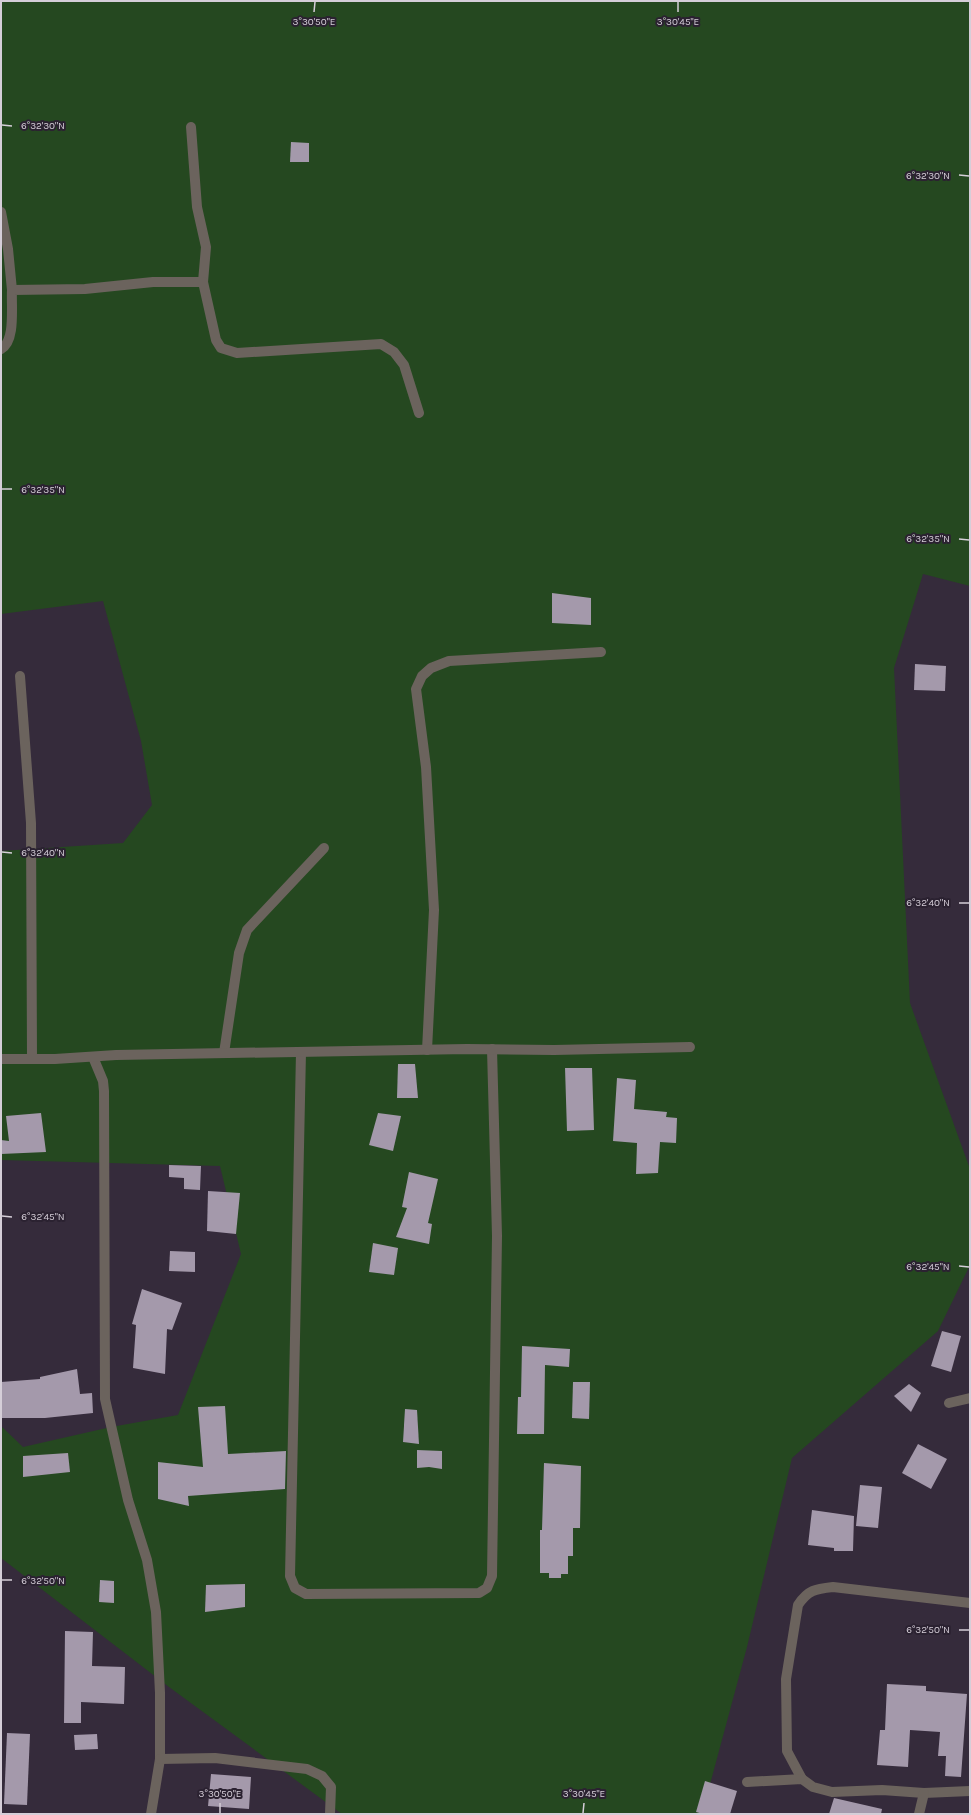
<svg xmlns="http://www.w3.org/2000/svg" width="971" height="1815" font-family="Karla,sans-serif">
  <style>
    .green { fill: #254820 }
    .building { fill: #a499ab }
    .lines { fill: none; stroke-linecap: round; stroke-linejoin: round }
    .minor { stroke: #6b635d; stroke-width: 10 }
    .ticks { fill: none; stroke: #d5ced8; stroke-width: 1.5 }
    .ticks-label { font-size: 10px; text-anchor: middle; fill: #d5ced8; stroke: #2b2231; stroke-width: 4; stroke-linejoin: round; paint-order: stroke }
  </style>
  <rect width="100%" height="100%" fill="#352b3b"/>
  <polygon class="green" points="1,1 970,1 970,586 923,574 894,668 910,1003 970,1169 970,1265 938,1331 792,1458 747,1647 702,1814 342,1814 169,1687 1,1558 1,1426 23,1447 111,1427 178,1415 241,1254 220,1166 1,1160 1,851 123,843 152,805 141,741 103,601 1,614"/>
  <g class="building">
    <polygon points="291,142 309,143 309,162 290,162"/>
    <polygon points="552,593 591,598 591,625 552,623"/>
    <polygon points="915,664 946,666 945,691 914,690"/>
    <polygon points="398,1064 415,1064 418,1098 397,1098"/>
    <polygon points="565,1068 592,1068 594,1130 567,1131"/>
    <polygon points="617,1078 636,1080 634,1109 667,1112 666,1117 677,1118 676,1143 660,1142 658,1173 636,1174 637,1143 613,1141"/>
    <polygon points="41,1113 46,1152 1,1154 1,1140 9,1141 6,1116"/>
    <polygon points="378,1113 401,1116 393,1151 369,1145"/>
    <polygon points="169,1165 201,1166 200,1190 184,1189 184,1178 169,1177"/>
    <polygon points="409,1172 438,1179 428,1223 432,1224 429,1244 396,1237 407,1208 402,1207"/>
    <polygon points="208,1191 240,1193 236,1234 207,1231"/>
    <polygon points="373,1243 398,1248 394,1275 369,1272"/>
    <polygon points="170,1251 195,1252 195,1272 169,1271"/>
    <polygon points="142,1289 182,1303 172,1330 167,1329 165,1374 133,1368 136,1325 132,1324"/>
    <polygon points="942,1331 961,1336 951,1372 931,1366"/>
    <polygon points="522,1346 570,1349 569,1367 545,1365 544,1434 517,1434 518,1397 521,1397"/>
    <polygon points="77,1369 80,1394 92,1393 93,1413 45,1418 1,1418 1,1382 40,1379 40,1377"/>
    <polygon points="573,1382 590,1382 589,1419 572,1418"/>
    <polygon points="909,1384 921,1393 911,1412 894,1396"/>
    <polygon points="225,1406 228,1454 286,1451 285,1489 188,1496 189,1506 158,1499 158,1462 203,1467 198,1407"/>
    <polygon points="405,1409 417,1410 419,1444 403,1442"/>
    <polygon points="918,1444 947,1459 931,1489 902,1473"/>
    <polygon points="417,1450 442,1451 442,1469 429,1467 417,1468"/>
    <polygon points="68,1453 70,1472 23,1477 23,1456"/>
    <polygon points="544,1463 581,1466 580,1528 573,1528 573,1556 568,1556 568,1574 561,1574 561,1578 549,1578 549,1573 540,1573 540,1530 542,1530"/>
    <polygon points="860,1485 882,1487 878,1528 856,1526"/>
    <polygon points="812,1510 854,1516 853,1551 834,1551 834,1548 808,1545"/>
    <polygon points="100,1580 114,1581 114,1603 99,1602"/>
    <polygon points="245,1584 245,1607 205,1612 206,1585"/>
    <polygon points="65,1631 93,1632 92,1666 125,1667 124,1704 81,1702 81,1723 64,1723"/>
    <polygon points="887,1684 926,1686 926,1691 967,1694 961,1777 945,1776 946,1756 938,1756 940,1732 910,1730 908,1767 877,1765 880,1730 885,1730"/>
    <polygon points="7,1733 30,1734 27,1805 4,1804"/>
    <polygon points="97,1734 98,1749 75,1750 74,1735"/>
    <polygon points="211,1774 251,1777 249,1809 208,1806"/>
    <polygon points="705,1781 737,1791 730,1814 703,1814 696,1812"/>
    <polygon points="834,1798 882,1809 881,1814 829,1814"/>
  </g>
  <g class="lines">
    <g class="minor">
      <polyline points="191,127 197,207 206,247 203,282"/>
      <polyline points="1,212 8,249 12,290"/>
      <path d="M1 349C16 341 11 306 12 290L85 289 153 282H203L216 340 221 348 237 353 381 344 394 352 404 365 419 413"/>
      <polyline points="20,676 31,823 32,1058"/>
      <polyline points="427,1050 434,910 426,767 416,689 422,676 431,668 449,661 601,652"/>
      <polyline points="301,1052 290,1576 295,1588 306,1594 479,1593 487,1588 492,1576 497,1236 492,1049"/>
      <polyline points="224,1053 239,953 247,930 324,848"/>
      <polyline points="93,1057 103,1081 104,1091 105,1399 128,1500 147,1560 156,1612 160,1693 160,1759 151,1814"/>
      <polyline points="1,1059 55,1059 116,1055 467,1049 554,1050 690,1047"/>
      <polyline points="949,1403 970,1398"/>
      <polyline points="160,1759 215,1758 307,1769 322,1776 331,1787 330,1814"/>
      <path d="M802 1779 787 1751 786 1679 798 1605C808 1590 815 1589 833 1587L970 1603"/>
      <polyline points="747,1782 802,1779 813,1787 832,1792 882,1790 924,1793 970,1791"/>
      <polyline points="919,1814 924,1793"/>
    </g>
  </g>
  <path class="ticks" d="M314 12 315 2M678 12V2M2 125 12 126M959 175 969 176M2 489H12M959 539 969 540M2 852 12 853M959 903H969M2 1216 12 1217M959 1266 969 1267M2 1580H12M959 1630H969M220 1813V1803M583 1813 584 1803"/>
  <g class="ticks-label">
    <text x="314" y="25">3°30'50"E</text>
    <text x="678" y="25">3°30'45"E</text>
    <text x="43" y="129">6°32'30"N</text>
    <text x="928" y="179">6°32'30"N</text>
    <text x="43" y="493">6°32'35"N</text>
    <text x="928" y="542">6°32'35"N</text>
    <text x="43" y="856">6°32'40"N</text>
    <text x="928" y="906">6°32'40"N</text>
    <text x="43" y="1220">6°32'45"N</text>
    <text x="928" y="1270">6°32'45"N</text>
    <text x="43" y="1584">6°32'50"N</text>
    <text x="928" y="1633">6°32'50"N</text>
    <text x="220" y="1797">3°30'50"E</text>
    <text x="584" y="1797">3°30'45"E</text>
  </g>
  <rect width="971" height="1815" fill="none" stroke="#d5ced8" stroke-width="4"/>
</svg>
